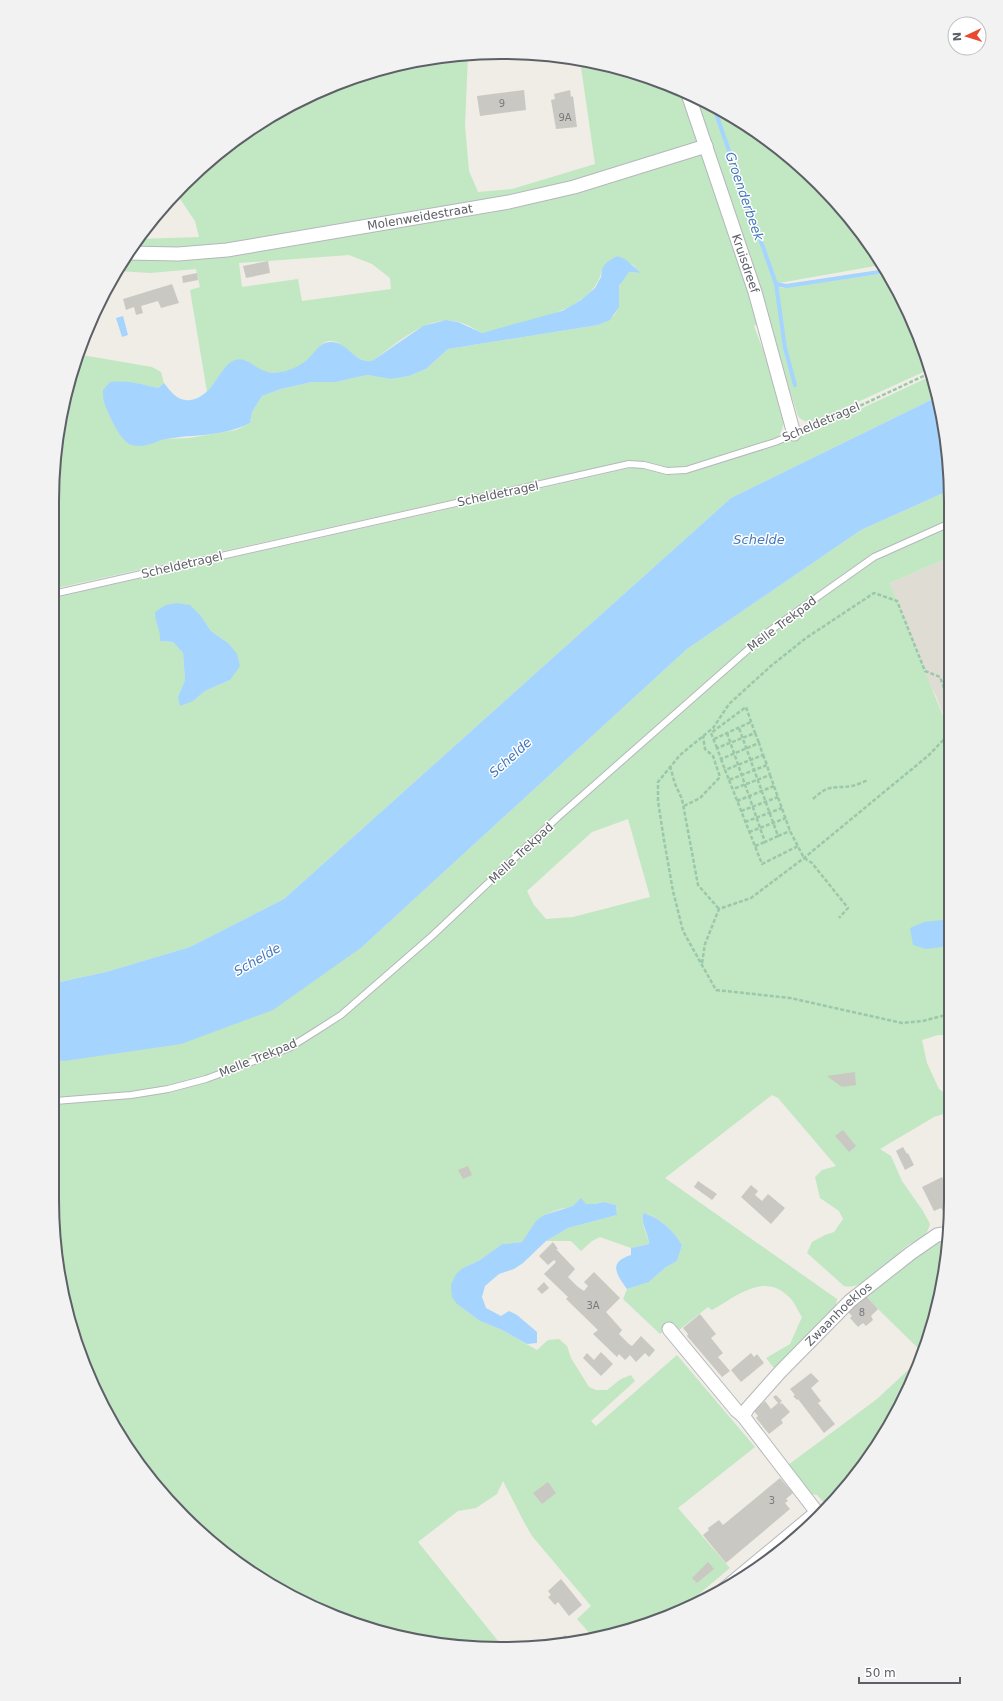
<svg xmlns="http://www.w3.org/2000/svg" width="1003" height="1701" font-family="'DejaVu Sans',sans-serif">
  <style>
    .education { fill: #dfddd3 }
    .green { fill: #c2e7c3; fill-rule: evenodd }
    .water { fill: #a5d4ff }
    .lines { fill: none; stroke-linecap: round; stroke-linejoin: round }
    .stream { stroke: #a5d4ff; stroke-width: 4 }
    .building { fill: #cac8c2 }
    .service-casing { stroke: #b5b7bc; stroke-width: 8 }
    .minor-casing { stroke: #b5b7bc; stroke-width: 15 }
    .path { stroke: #9bc8aa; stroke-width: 2.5; stroke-dasharray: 4 2; stroke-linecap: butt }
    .service { stroke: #fff; stroke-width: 6 }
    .minor { stroke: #fff; stroke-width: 13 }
    .labels { text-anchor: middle; stroke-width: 3; stroke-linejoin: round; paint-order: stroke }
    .number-label { font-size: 10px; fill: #787a7d }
    .street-label { font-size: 12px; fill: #5d6066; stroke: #fff }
    .water-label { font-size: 13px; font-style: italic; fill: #4478bb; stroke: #fff }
    .rim { fill: none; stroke: #5d6066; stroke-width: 2 }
  </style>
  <rect width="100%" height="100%" fill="#efede5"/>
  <polygon class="education" points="950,557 950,733 936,696 925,675 890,583"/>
  <g class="green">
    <path d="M468 55 465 125 469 171 478 192 512 189 595 164 580 60 589 61 673 86 751 128 820 184 881 265 779 283 781 288 888 273 927 357 930 369 818 420C809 422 804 423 798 416L766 319 754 326C764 354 781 389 784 418 784 426 781 433 777 439L681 468H670L636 461 618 463 53 589V472L76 357 81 347 82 355 152 367 161 372 164 383 158 388 136 383 144 445 166 439 189 438 236 430 250 423 252 412 262 396 281 389 312 382H336L367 375 391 379 409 376 426 369 448 349 598 325C623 315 616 309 619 288 620 282 626 276 629 272L640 273 633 265 617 256 602 269C595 313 518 324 482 333 474 329 467 324 459 322 428 313 395 345 372 361 353 363 346 340 329 341 320 342 315 353 309 359 299 369 280 375 266 372 259 370 251 363 245 360L225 369 207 392 190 290 200 287 196 269 150 273 118 271 128 252 138 239 199 237 195 221 176 193 184 184 252 128 329 86 414 61ZM349 255 372 264 390 278 391 289 302 301 298 279 242 287 239 263Z"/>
    <path d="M931 376 935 398 731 498 284 899 190 947 106 972 55 983 53 598 631 468H640L673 475 687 473 807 434ZM201 616 211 631 228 643 230 680 205 691 193 701 178 697 185 680 183 653 173 642 160 641 161 632Z"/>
    <path d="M950 490V557L890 583C909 634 930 683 950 733V1035H938L922 1040 927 1063 939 1089 950 1097V1112L934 1117 880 1149 891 1156 902 1181 923 1211 930 1224C926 1239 919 1238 908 1245 893 1256 865 1292 844 1286L807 1253 812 1242 825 1235 834 1232 843 1219 839 1211 820 1198 815 1177 822 1170 836 1166 778 1098 772 1095 665 1178 837 1299 836 1306 774 1368 766 1358 790 1344 802 1317C798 1311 795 1303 790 1298 765 1271 737 1296 712 1310L708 1307 679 1330 674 1323 660 1334 623 1299 627 1289 649 1282 666 1267 677 1261 682 1245C674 1232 659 1216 643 1213 641 1226 647 1232 649 1244L631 1248 600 1237 592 1241 581 1251 571 1241H546L568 1228 617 1215 616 1205 603 1202 595 1204H586L560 1209 544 1215 522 1242 502 1244 480 1260 463 1268 457 1304 480 1321 500 1329 537 1350 548 1340 559 1339 567 1346 571 1358 589 1387 596 1390H607L621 1379 631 1375 635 1381 591 1421 596 1426 677 1355 755 1447 678 1508 730 1568 681 1609 646 1625 592 1636 577 1619 591 1606 532 1536 524 1522 503 1481 497 1494 476 1508 458 1511 418 1542 503 1647 443 1645 385 1634 303 1603 252 1573 184 1518 145 1473 98 1399 76 1344 56 1258 55 1060 64 1061 362 947 687 649 861 530ZM628 819 650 897 573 917 546 919 534 905 527 891 592 832Z"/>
    <path d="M948 1239 927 1344 923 1353 878 1309 865 1295C874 1288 884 1282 894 1275 911 1261 926 1246 948 1239Z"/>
    <polygon points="920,1359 875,1449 839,1496 828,1507 817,1495 812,1494 788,1465 877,1399"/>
  </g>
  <g class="water">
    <path d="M617 256 625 259 641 273 629 272 619 286V307L610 320 598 325 448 349 426 369 409 376 391 379 367 375 336 382H312L281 389 262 396 252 412 250 423C222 437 195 434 166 439 156 441 143 449 132 445 120 442 108 413 104 402 103 399 103 394 103 390L110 382C127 380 142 384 158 388L164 383C171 392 178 402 191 400 214 396 219 366 235 360 247 356 254 368 265 371 268 373 276 373 280 372 290 371 299 366 307 360 314 354 319 342 330 342 348 341 353 363 372 361L423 326 446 320 458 322 482 333 562 311 581 300 595 288 601 277 602 269 606 263Z"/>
    <polygon points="123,316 128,335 122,337 116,318"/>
    <polygon points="935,398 950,472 950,490 861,530 687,649 362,947 273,1010 181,1044 64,1061 55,1060 55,983 106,972 190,947 284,899 731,498"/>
    <path d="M176 603 190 605 201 616 211 631 228 643 237 654 240 666 230 680 205 691 193 701 180 706 178 697 185 680 183 653 173 642 160 641C161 629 155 624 155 612L166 605Z"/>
    <polygon points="943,920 948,937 942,947 926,949 913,945 910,928 924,922"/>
    <polygon points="581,1198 586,1204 595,1204 603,1202 616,1205 617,1215 568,1228 546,1241 523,1263 514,1269 499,1274 485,1286 482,1297 486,1308 501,1316 509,1311 517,1315 537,1332 537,1343 527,1344 500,1329 480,1321 457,1304 452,1297 451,1285 456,1274 463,1268 480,1260 502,1244 522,1242 536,1221 544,1215 573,1206"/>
    <path d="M643 1213C659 1217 674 1231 682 1245L677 1261 666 1267 649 1282 627 1289C616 1274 608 1262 631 1255V1248L649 1244C648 1231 641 1226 643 1213Z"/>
  </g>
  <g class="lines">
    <g class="stream">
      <polyline points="714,108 776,284 786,286 886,271"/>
      <polyline points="776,284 785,348 795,385"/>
    </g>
  </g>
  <g class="building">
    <polygon points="524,90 526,110 480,116 477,96"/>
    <polygon points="570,90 571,97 573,96 577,127 556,129 551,100 555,99 554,94"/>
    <polygon points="268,261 270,273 246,278 243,266"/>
    <polygon points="197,273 198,280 183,283 182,276"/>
    <polygon points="172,284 179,303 161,308 158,301 141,306 143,313 136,315 134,307 126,310 123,299"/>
    <polygon points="855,1072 856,1085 842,1087 827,1076"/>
    <polygon points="843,1130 856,1146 849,1152 835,1136"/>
    <polygon points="903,1147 907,1154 908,1153 914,1165 905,1170 896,1151"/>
    <polygon points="468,1166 472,1175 463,1179 458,1170"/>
    <polygon points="949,1176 950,1179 949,1189 950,1212 945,1214 941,1208 934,1211 922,1187 942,1177 943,1179"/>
    <polygon points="698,1181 717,1194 712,1200 694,1187"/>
    <polygon points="751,1185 758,1191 755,1195 762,1201 768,1194 785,1208 771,1224 741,1197"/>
    <polygon points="553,1242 558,1249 556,1249 575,1269 568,1277 578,1287 584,1291 588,1286 584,1282 594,1272 620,1298 606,1312 622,1330 619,1334 629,1344 632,1346 641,1336 655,1350 649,1357 645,1353 636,1362 630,1355 625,1360 619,1354 617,1357 593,1334 598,1330 566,1299 568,1297 544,1274 556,1262 554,1260 548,1265 539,1256"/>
    <polygon points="544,1282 549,1288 542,1294 537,1289"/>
    <polygon points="865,1295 878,1309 871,1316 873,1320 866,1326 863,1323 858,1327 850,1318 852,1316 847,1311"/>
    <polygon points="700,1314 716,1334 711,1338 723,1353 718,1357 730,1371 722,1377 687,1336 688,1334 683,1328"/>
    <polygon points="601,1352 613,1364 601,1376 583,1358 587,1353 594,1360"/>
    <polygon points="751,1353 754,1357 757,1354 764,1363 741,1382 731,1370"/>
    <polygon points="811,1373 819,1381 811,1388 821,1401 818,1403 835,1424 824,1433 798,1399 797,1400 793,1396 795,1395 790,1389"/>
    <polygon points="776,1395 782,1401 780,1403 781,1404 782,1403 790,1412 781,1420 783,1423 769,1434 756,1418 758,1416 754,1411 765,1401 771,1409 778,1403 773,1397"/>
    <polygon points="780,1478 793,1493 786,1499 788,1501 785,1503 790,1509 726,1563 703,1535 709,1530 708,1528 719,1520 723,1525"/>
    <polygon points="548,1482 556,1493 542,1504 533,1493"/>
    <polygon points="708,1562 714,1569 697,1583 692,1578"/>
    <polygon points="561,1579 582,1605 569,1616 558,1602 555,1605 548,1597 551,1595 548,1591"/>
    <polygon points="565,1635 570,1640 557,1643"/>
  </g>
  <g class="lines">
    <g class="service-casing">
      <g id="service">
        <polyline points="53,594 629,464 644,465 667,471 686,470 775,442 794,434"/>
        <polyline points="55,1101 131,1095 168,1089 206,1079 289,1048 316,1031 341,1015 433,935 558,817 768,632 874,557 950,523"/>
      </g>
    </g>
    <g class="minor-casing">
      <g id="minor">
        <path id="s1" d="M688 94 755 292 794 434"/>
        <path id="s2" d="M127 253 178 254 227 250 509 202 574 187 706 146"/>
        <polyline points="669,1329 736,1410 743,1416 819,1515"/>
        <path id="s3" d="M743 1416 748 1408 780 1372 850 1301 911 1253 937 1235 949 1233"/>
        <polyline points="723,1590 817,1512"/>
      </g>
    </g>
    <g class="path">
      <polyline points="806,431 930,373"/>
      <polyline points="950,705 940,677 925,671 897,601 874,593 806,638 772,665 729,704 713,728 680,755 658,782 658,801 664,840 673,891 683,931 716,990 790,998 902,1023 923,1021 950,1014"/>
      <polyline points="727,733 765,842 778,836 739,728"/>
      <polyline points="755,733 759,743"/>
      <polyline points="714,739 751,722"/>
      <polyline points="717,748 711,733 746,707 755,733 717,748 721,759 759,743 763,755 725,770 729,780 767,765 770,775 733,789"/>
      <polyline points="763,755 767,765"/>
      <polyline points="721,759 725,770"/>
      <polyline points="670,766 675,784 682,799 698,885 719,909"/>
      <polyline points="770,775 790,831 804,858 812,863 848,908 839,918"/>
      <polyline points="729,780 762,864 798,846"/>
      <path d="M813 799C830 783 833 789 852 786 857 785 863 782 868 780"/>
      <polyline points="737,801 774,786"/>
      <polyline points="684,806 700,798 720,777 713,756 705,749 703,736"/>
      <polyline points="741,811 778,797"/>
      <polyline points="745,822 782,808"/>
      <polyline points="749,832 786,818"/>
      <polyline points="778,836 790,831"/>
      <polyline points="755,846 765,842"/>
      <polyline points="702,963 705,944 719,909 751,898 804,858 929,755 950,733"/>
    </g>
    <use href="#service" class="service"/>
    <use href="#minor" class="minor"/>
  </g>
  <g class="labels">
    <g class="number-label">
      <text x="502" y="107">9</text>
      <text x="565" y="121">9A</text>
      <text x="593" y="1309">3A</text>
      <text x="862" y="1316">8</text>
      <text x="772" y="1504">3</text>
    </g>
    <g class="street-label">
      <text dy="4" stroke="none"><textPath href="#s2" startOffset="296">Molenweidestraat</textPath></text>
      <text dy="4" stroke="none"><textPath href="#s1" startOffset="179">Kruisdreef</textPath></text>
      <text transform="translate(821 422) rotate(-23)" y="4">Scheldetragel</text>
      <text transform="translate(498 494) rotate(-12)" y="4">Scheldetragel</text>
      <text transform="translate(182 565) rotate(-13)" y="4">Scheldetragel</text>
      <text transform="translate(782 624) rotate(-37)" y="4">Melle Trekpad</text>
      <text transform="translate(521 853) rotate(-43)" y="4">Melle Trekpad</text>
      <text transform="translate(258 1058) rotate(-22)" y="4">Melle Trekpad</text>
      <text dy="4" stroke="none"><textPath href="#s3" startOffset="140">Zwaanhoeklos</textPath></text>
    </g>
    <g class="water-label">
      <text transform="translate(745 196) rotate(71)" y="5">Groenderbeek</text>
      <text x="759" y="544">Schelde</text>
      <text transform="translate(510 757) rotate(-42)" y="5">Schelde</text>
      <text transform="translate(257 959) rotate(-30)" y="5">Schelde</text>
    </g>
  </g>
  <path d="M0 0H1003V1701H0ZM501 59H502A442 442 0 0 1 944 501V1200A442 442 0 0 1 502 1642H501A442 442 0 0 1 59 1200V501A442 442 0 0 1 501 59Z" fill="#f2f2f3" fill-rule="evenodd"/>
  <path class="rim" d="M501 59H502A442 442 0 0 1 944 501V1200A442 442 0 0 1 502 1642H501A442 442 0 0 1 59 1200V501A442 442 0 0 1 501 59Z"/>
  <g transform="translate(967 36) rotate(266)"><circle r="19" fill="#ffffff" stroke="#bebfc2"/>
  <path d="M0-3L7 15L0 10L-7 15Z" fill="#e94831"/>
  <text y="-6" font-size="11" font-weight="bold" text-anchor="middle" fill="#5d6066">N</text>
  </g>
  <path d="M859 1677v6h101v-6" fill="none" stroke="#5d6066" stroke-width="2"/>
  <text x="865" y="1677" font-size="12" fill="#5d6066" stroke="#ffffff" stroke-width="3" paint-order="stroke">50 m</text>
</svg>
